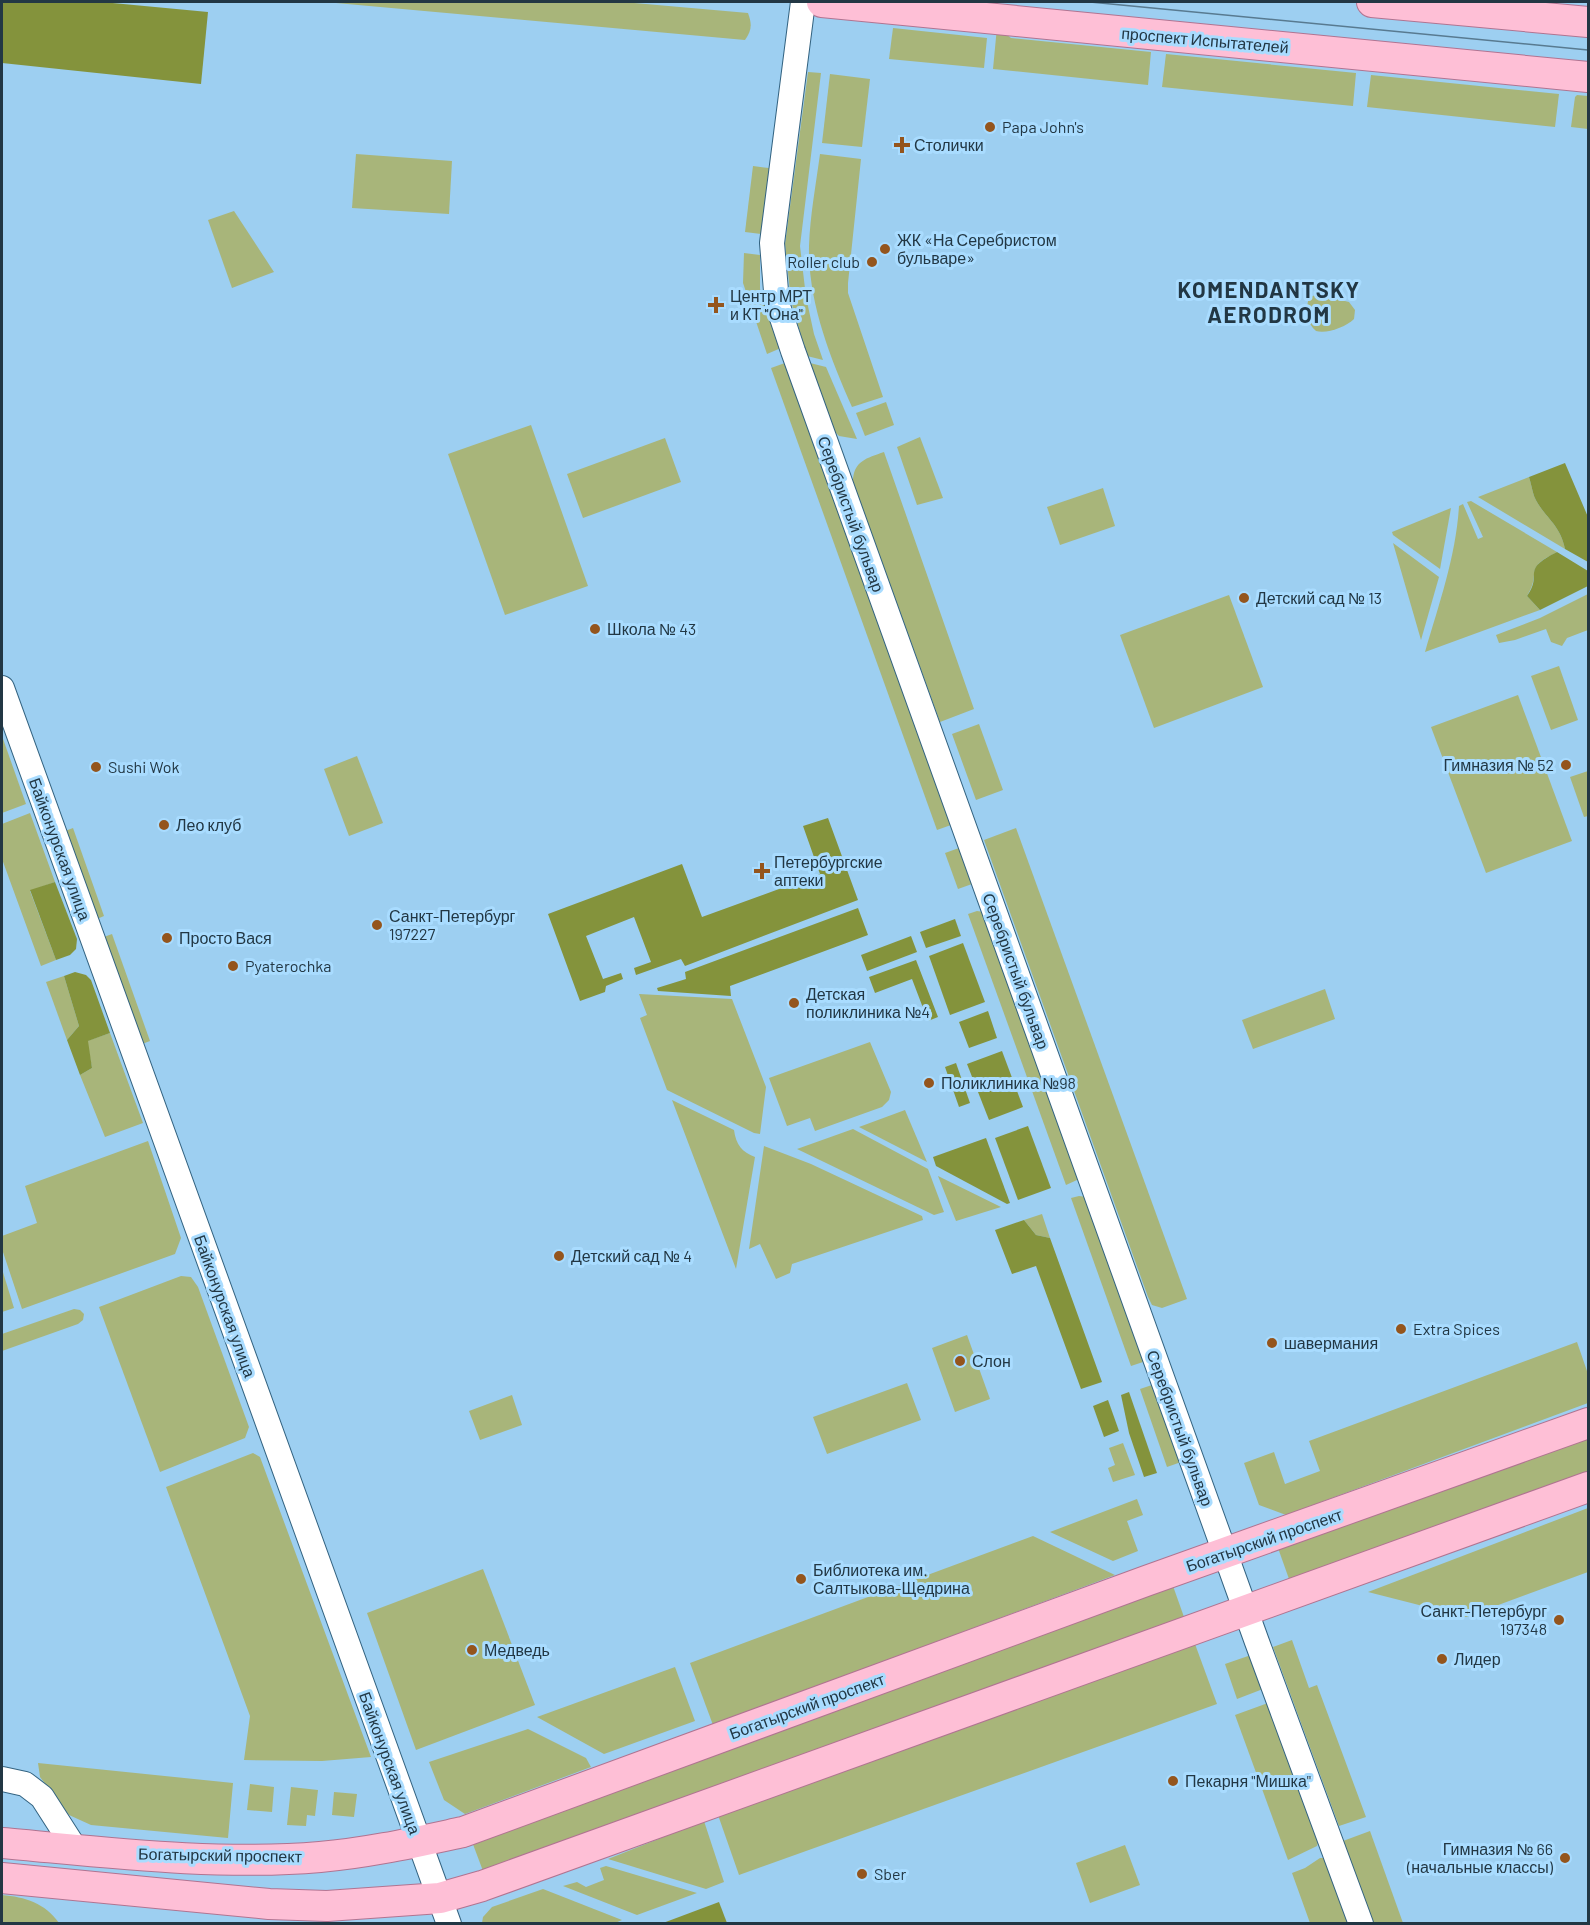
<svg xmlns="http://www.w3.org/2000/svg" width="1590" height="1925" font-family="Barlow,sans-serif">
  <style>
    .green { fill: #a8b57a }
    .forest { fill: #84933c }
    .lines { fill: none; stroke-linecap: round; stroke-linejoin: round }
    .minor-casing { stroke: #336381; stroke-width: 26 }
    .major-casing { stroke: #b07491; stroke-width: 32 }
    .minor { stroke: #fff; stroke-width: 24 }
    .major { stroke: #febfd6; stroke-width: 30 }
    .tram { stroke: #587a90; stroke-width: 1.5 }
    .poi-dot { fill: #94551d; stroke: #a9dcff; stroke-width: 2 }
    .labels { text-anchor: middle; stroke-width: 6; stroke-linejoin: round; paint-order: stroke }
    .street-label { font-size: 16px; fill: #223744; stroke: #a9dcff }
    .poi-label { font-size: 16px; fill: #223744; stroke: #a9dcff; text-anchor: start }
    .district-label { font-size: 22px; font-weight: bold; letter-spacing: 1.5px; fill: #223744; stroke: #a9dcff }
  </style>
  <rect width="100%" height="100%" fill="#9dcff1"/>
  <g class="green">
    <path d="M325 2H623L748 13C752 24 752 30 745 40Z"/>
    <polygon points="997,27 1011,38 1151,52 1148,85 993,69"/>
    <polygon points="893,28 987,38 984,68 889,59"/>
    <polygon points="1166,54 1356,73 1353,106 1162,87"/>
    <polygon points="808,72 821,73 800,246 806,297 814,334 823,360 807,356 791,301 785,244"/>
    <polygon points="830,74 870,79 862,147 822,143"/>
    <polygon points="1371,75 1559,94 1555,127 1367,107"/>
    <polygon points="1577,95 1588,96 1588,129 1571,127 1575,97"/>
    <polygon points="356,154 452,161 449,214 352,208"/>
    <path d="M820 154 861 159 848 283V293L883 397 852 407C830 357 808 302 809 246 810 216 816 184 820 154Z"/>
    <polygon points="753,166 769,168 761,234 745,232"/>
    <polygon points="234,211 274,272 232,288 208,220"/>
    <polygon points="744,253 760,255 760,289 781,348 767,354 743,283"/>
    <path d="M1317 294 1349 302 1355 310 1354 319C1346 327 1327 334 1316 331 1307 324 1305 309 1309 298Z"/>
    <polygon points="785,363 951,825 937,830 771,368"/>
    <polygon points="810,363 826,367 857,439 839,436 833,430"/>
    <polygon points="886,402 894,425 865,436 856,413"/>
    <polygon points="531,425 588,586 505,615 448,454"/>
    <polygon points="920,437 943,498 917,505 897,447"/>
    <polygon points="665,438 681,482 583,518 567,474"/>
    <path d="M884 452 974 709 940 722 853 482C853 461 867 458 884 452Z"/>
    <path d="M1529 477C1531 483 1532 490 1534 496 1543 517 1560 523 1565 549L1478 497Z"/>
    <polygon points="1103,488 1115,526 1060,545 1047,507"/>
    <path d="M1471 501 1557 552C1521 570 1543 571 1527 596L1540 610 1425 652C1439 604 1456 556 1459 506L1463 504 1478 539 1483 537 1467 502Z"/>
    <polygon points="1451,508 1440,569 1393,535 1392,532"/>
    <polygon points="1393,543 1439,577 1421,640"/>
    <polygon points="1588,594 1588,630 1567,638 1562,646 1551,642 1546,629 1515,640 1499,643 1496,635 1540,618"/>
    <polygon points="1229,595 1263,687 1154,728 1120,635"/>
    <polygon points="1559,666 1578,720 1551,730 1531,676"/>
    <polygon points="1518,695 1572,841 1486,873 1431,727"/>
    <polygon points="979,724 1003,790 976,800 952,734"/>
    <polygon points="2,736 26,804 2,813"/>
    <polygon points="357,756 383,823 349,836 324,769"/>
    <polygon points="1588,771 1588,816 1584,817 1570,777"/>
    <polygon points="30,813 55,882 30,891 56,960 41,966 2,859 2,824"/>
    <polygon points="73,828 104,916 97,919 65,831"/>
    <polygon points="1016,828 1187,1299 1162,1308 1152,1305 1148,1297 984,840"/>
    <polygon points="959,848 972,884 958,889 945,853"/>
    <polygon points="977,911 984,912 1079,1177 1077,1180 1066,1185 968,914"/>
    <polygon points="112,934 150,1041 142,1044 104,937"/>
    <polygon points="64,976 79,1026 67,1040 46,982"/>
    <polygon points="1325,989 1335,1019 1253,1049 1242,1020"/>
    <polygon points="639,994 732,999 766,1087 760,1134 754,1133 667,1090 640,1018 647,1015"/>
    <polygon points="110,1033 143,1123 105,1137 80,1075 92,1068 87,1041"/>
    <polygon points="870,1042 891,1092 889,1100 882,1107 815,1131 810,1118 787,1126 769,1078"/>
    <path d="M672 1100 734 1130C736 1145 742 1152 755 1157L736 1269Z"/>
    <polygon points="905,1110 927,1162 859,1127"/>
    <polygon points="853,1129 928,1169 944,1212 934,1215 797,1149"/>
    <polygon points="148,1141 181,1238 175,1254 22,1309 2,1249 2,1236 37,1223 25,1186"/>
    <polygon points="764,1146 811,1164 922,1216 923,1220 792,1264 790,1273 776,1279 760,1244 749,1249"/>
    <polygon points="938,1176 1001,1207 956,1221"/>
    <polygon points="1079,1196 1087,1197 1145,1359 1143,1362 1131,1366 1071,1198"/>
    <polygon points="1042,1214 1050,1238 1036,1235 1024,1220"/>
    <polygon points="2,1269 14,1308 2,1312"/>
    <polygon points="181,1276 191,1277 198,1287 249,1427 245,1438 160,1472 99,1307"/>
    <polygon points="74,1309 80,1310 84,1314 83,1320 78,1324 2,1351 2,1334"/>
    <polygon points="967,1335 990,1399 955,1412 932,1348"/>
    <polygon points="1577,1342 1588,1374 1588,1403 1286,1515 1259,1505 1244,1463 1274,1452 1285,1484 1320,1471 1309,1441"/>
    <polygon points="907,1383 921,1420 827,1454 813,1417"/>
    <polygon points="1152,1385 1156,1386 1184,1461 1167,1467 1140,1389"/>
    <polygon points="512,1395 522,1425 480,1440 469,1411"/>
    <polygon points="1588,1436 1588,1472 1289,1579 1278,1548"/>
    <polygon points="1123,1443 1135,1475 1113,1482 1108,1468 1115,1465 1109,1448"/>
    <polygon points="253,1453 260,1457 371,1757 322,1761 244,1760 250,1716 166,1487"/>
    <polygon points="1137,1499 1143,1515 1127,1521 1138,1551 1113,1561 1050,1532"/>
    <polygon points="1588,1508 1588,1572 1466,1617 1368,1592"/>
    <polygon points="1033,1536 1115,1575 713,1725 690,1663"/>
    <polygon points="483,1569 535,1705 416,1750 367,1613"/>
    <polygon points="1173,1586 1184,1617 483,1871 471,1839"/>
    <polygon points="1292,1640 1309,1688 1317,1685 1366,1817 1339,1826 1273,1647"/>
    <polygon points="1195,1644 1217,1704 739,1875 718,1815"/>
    <polygon points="1251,1655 1263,1689 1237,1699 1225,1664"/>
    <polygon points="675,1667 695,1721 604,1754 537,1717"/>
    <polygon points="1268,1703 1318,1843 1317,1846 1288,1860 1235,1715"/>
    <polygon points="528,1729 586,1758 591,1767 465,1814 444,1800 429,1762"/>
    <polygon points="38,1763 233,1783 228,1838 91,1825 69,1815 40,1777"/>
    <polygon points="250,1784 274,1787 272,1812 247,1810"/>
    <polygon points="291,1787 318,1790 315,1816 307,1815 306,1826 287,1825"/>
    <polygon points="334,1792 357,1794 354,1817 332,1815"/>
    <polygon points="704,1821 724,1882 706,1889 608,1859"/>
    <polygon points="1370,1831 1403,1923 1373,1923 1343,1841"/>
    <polygon points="1125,1845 1140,1885 1090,1903 1076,1863"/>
    <polygon points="1320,1858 1323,1858 1326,1861 1348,1923 1310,1923 1292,1873 1305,1868"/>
    <polygon points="606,1866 697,1893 637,1915 563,1886 577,1882 586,1887 604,1880 600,1868"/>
    <polygon points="543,1889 622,1920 613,1924 482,1923 483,1917 492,1907"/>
    <path d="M2 1895C25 1897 45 1903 59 1923H2Z"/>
  </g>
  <g class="forest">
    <polygon points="2,2 102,2 208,12 201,84 2,63"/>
    <path d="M1565 463 1588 517V562L1565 549C1560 523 1543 517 1534 496 1532 490 1531 483 1529 477Z"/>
    <path d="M1557 552 1588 571V586L1540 610 1527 596C1544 573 1519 571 1557 552Z"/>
    <polygon points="828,818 858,900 685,966 681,959 636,975 634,968 651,962 634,917 586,936 603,979 621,973 623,979 606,986 605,992 580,1001 548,914 682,864 702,917 820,874 803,826"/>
    <polygon points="55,882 77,939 76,949 70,955 56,960 30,890"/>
    <polygon points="858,908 868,935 730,986 731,996 658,991 657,988 686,979 685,972"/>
    <polygon points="955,919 961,936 926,948 920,932"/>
    <polygon points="911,936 917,952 867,971 861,955"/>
    <polygon points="963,943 985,1002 950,1015 929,956"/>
    <polygon points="916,960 938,1017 928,1021 912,979 875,993 869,977"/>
    <polygon points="75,972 86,975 91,980 110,1033 88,1041 92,1068 80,1075 67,1040 79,1026 64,976"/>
    <polygon points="988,1011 997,1038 969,1048 959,1022"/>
    <polygon points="1002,1051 1023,1107 989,1120 967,1064"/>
    <polygon points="956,1063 970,1103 959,1107 945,1067"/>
    <polygon points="1028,1126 1051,1188 1018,1200 995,1138"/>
    <polygon points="986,1138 1010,1203 1007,1204 936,1166 933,1157"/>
    <polygon points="1024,1220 1036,1235 1050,1238 1102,1382 1081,1389 1036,1266 1012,1274 995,1230"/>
    <polygon points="1129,1392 1157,1473 1144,1477 1129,1433 1121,1395"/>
    <polygon points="1108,1400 1119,1431 1104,1437 1093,1406"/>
    <polygon points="719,1902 727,1923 663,1923"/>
  </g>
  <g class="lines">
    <g class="minor-casing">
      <g id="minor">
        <polyline points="803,2 772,243 777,303 793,351 1257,1642 1361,1924"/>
        <polyline points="2,688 449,1924"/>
        <polyline points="2,1779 25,1784 42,1797 76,1850"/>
      </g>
    </g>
    <g class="major-casing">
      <g id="major">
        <polyline points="822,2 1588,77"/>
        <polyline points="1372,2 1588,22"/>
        <path d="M2 1843C104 1852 217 1866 320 1857 368 1853 416 1842 463 1832L1146 1581 1588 1423"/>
        <polyline points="2,1878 269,1904 327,1906 440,1898 482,1886 1588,1487"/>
      </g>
    </g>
    <use href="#minor" class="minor"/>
    <use href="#major" class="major"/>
    <polyline class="tram" points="1090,2 1588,50"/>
  </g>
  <g class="poi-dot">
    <circle cx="990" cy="127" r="6"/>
    <path d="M899 136h6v6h6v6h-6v6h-6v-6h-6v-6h6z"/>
    <circle cx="885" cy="249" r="6"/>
    <circle cx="872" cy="262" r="6"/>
    <path d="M713 296h6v6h6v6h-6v6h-6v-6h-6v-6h6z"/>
    <circle cx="1244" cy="598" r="6"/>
    <circle cx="595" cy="629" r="6"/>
    <circle cx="1566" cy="765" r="6"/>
    <circle cx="96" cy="767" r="6"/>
    <circle cx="164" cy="825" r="6"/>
    <path d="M759 862h6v6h6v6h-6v6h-6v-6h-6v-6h6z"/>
    <circle cx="377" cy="925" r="6"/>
    <circle cx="167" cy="938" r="6"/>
    <circle cx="233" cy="966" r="6"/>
    <circle cx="794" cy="1003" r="6"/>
    <circle cx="929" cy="1083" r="6"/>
    <circle cx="559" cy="1256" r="6"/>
    <circle cx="1401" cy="1329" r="6"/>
    <circle cx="1272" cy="1343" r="6"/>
    <circle cx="960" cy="1361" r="6"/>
    <circle cx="801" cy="1579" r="6"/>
    <circle cx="1559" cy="1620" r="6"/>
    <circle cx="472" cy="1650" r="6"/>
    <circle cx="1442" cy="1659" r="6"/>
    <circle cx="1173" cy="1781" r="6"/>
    <circle cx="1565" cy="1858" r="6"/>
    <circle cx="862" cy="1874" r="6"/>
  </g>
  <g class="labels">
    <g class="street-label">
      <text transform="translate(1205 40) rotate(5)" y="6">проспект Испытателей</text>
      <text transform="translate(851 514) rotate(70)" y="6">Серебристый бульвар</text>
      <text transform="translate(60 849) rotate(70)" y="6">Байконурская улица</text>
      <text transform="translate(1016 971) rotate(70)" y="6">Серебристый бульвар</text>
      <text transform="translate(225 1306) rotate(70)" y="6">Байконурская улица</text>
      <text transform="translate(1180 1428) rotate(70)" y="6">Серебристый бульвар</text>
      <text transform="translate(1264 1540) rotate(-19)" y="6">Богатырский проспект</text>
      <text transform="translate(807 1706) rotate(-20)" y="6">Богатырский проспект</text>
      <text transform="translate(390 1763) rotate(70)" y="6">Байконурская улица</text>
      <text transform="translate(220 1855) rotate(1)" y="6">Богатырский проспект</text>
    </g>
    <g class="poi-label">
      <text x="1002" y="133">Papa John's</text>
      <text x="914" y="151">Столички</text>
      <text x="897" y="246">ЖК «На Серебристом<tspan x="897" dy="18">бульваре»</tspan></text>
      <text x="860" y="268" text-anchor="end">Roller club</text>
      <text x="730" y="302">Центр МРТ<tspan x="730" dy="18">и КТ "Она"</tspan></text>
      <text x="1256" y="604">Детский сад № 13</text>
      <text x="607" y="635">Школа № 43</text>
      <text x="1554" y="771" text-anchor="end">Гимназия № 52</text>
      <text x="108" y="773">Sushi Wok</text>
      <text x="176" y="831">Лео клуб</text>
      <text x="774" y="868">Петербургские<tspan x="774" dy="18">аптеки</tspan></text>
      <text x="389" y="922">Санкт-Петербург<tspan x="389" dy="18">197227</tspan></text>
      <text x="179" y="944">Просто Вася</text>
      <text x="245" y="972">Pyaterochka</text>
      <text x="806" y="1000">Детская<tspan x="806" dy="18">поликлиника №4</tspan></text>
      <text x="941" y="1089">Поликлиника №98</text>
      <text x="571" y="1262">Детский сад № 4</text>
      <text x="1413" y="1335">Extra Spices</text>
      <text x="1284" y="1349">шавермания</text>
      <text x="972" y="1367">Слон</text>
      <text x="813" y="1576">Библиотека им.<tspan x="813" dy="18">Салтыкова-Щедрина</tspan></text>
      <text x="1547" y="1617" text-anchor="end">Санкт-Петербург<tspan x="1547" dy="18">197348</tspan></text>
      <text x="484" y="1656">Медведь</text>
      <text x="1454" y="1665">Лидер</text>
      <text x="1185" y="1787">Пекарня "Мишка"</text>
      <text x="1553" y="1855" text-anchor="end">Гимназия № 66<tspan x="1553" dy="18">(начальные классы)</tspan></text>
      <text x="874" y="1880">Sber</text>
    </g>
    <g class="district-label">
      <text x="1269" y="298">KOMENDANTSKY<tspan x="1269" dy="25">AERODROM</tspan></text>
    </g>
  </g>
  <rect width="1590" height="1925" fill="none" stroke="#223744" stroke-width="6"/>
</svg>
